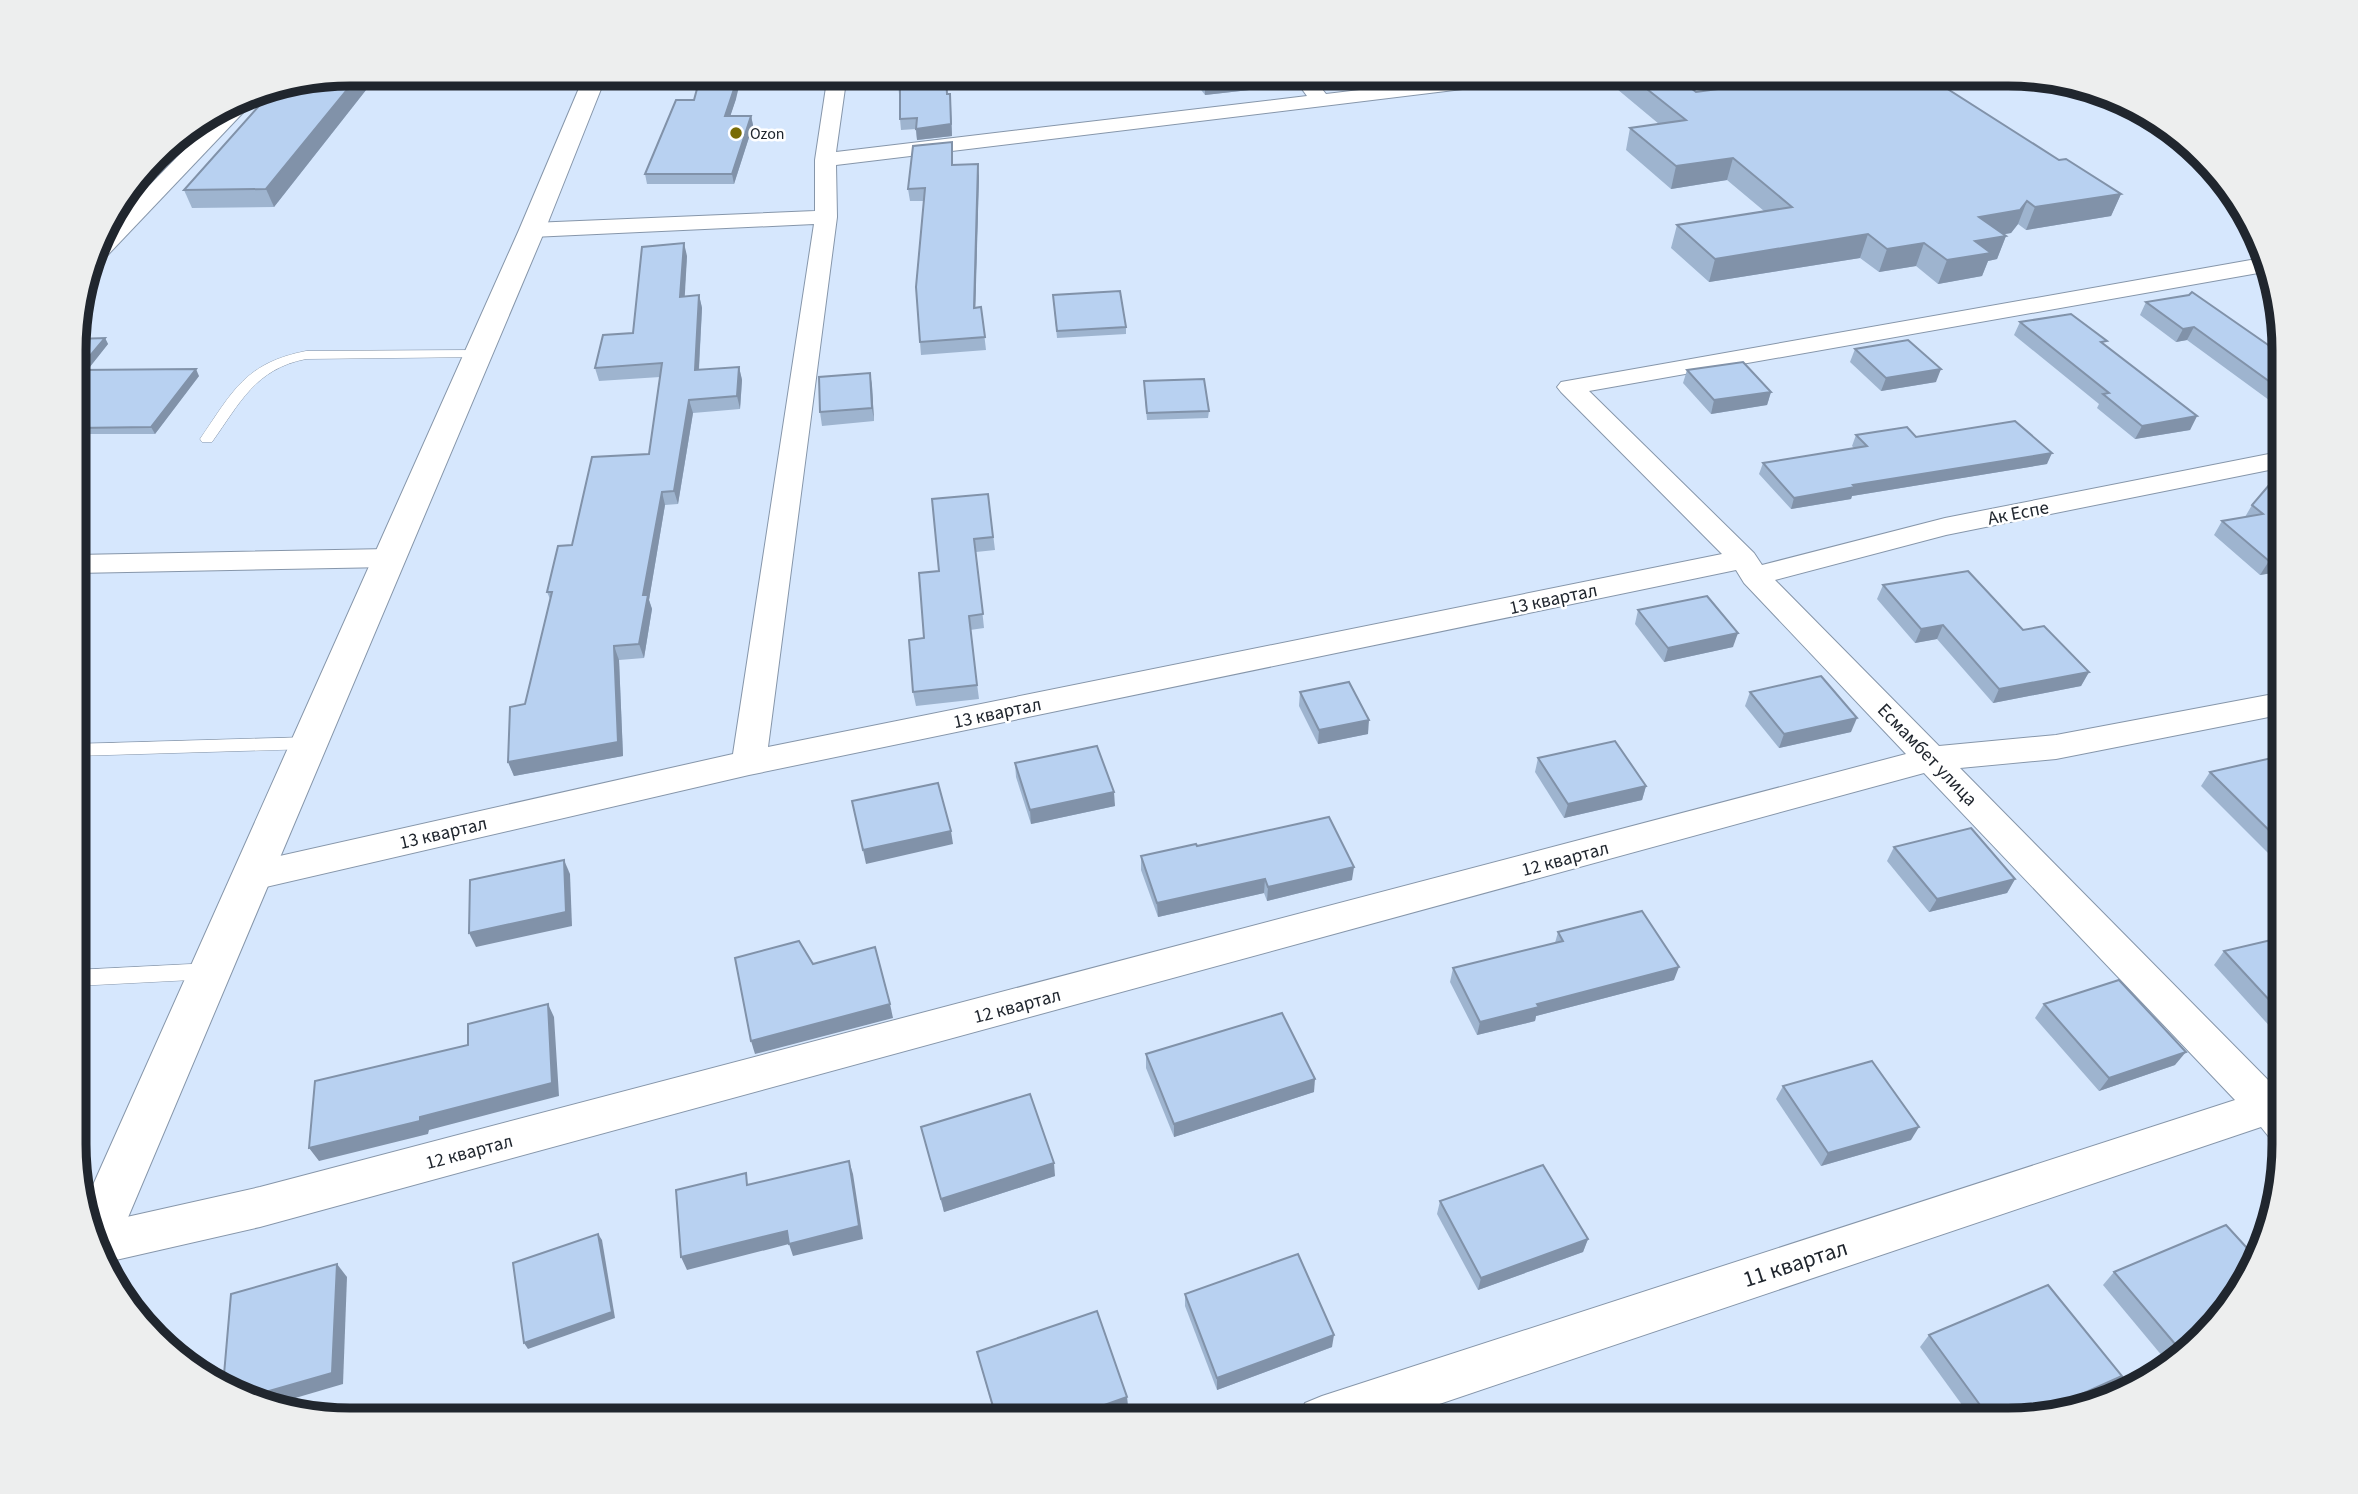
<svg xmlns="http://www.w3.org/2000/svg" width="2358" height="1494" font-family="'Source Sans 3',sans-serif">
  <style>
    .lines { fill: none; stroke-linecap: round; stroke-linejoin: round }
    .lane-casing { stroke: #8696aa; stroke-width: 1 }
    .street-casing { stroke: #8696aa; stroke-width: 2 }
    .secondary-casing { stroke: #8696aa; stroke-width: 2 }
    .lane { fill: #fff; fill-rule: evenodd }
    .street { fill: #fff; fill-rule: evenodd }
    .secondary { fill: #fff; fill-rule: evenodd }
    .wall { fill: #9eb4cf }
    .shaded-wall { fill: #8192a9 }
    .building { fill: #b8d1f1; stroke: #8192a9; stroke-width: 2 }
    .poi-dot { fill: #796c05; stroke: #fff; stroke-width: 2.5 }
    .labels { text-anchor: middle; stroke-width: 5; stroke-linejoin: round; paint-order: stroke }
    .far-poi-label { font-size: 16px; fill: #20262e; stroke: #fff; text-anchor: start }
    .street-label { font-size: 19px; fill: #20262e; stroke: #fff }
    .near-street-label { font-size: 23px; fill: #20262e; stroke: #fff }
    .rim { fill: none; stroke: #20262e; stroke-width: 9 }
  </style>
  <rect width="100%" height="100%" fill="#d6e7fd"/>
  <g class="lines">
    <g class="lane-casing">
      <g id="lane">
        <path d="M478 350 485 354 483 357 306 359C255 369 240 403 212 442H202L200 439C233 391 245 363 306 351Z"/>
        <polygon points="310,737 319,743 310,749 76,756 76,744"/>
        <polygon points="211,963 218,965 221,971 218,977 211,979 76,986 76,970"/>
      </g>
    </g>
    <g class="street-casing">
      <g id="street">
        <polygon points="350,74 595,74 604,79 594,85 339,82 330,77"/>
        <polygon points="828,74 847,74 836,152 1307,96 1291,74 1310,74 1326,94 1493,74 1547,74 1537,80 836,165 837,217 768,747 1722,554 1561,392 1557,387 1561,382 2262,258 2264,272 1589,391 1754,553 1762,565 1945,518 2284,451 2284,467 1946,535 1775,580 1939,746 2056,735 2284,692 2284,714 2056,759 1960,768 2275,1087 2284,1084 2284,1142 2269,1137 2261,1127 1392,1420 1298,1420 1305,1403 1322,1396 2235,1100 1924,773 260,1227 107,1262 93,1225 100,1223 260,1187 1906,754 1744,583 1736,570 749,775 253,890 240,886 235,876 240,866 253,862 733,754 814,224 532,237 524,235 521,230 524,225 532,223 815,211 815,160"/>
        <polygon points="260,91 258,97 102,261 92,262 99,237 229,104 245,94"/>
        <polygon points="389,549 399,552 404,558 399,564 389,567 76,573 76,555"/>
      </g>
    </g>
    <g class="secondary-casing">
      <polygon id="secondary" points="585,74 607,74 545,230 121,1234 114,1250 104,1254 85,1203 519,230"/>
    </g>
    <use href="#lane" class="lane"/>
    <use href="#street" class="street"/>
    <use href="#secondary" class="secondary"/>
  </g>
  <g class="wall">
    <polygon points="350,74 360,74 366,90 274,207 192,208 184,190"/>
    <polygon points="897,74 947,74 947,94 950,94 951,105 952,136 917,140 916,129 901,130 900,119 900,94 899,94"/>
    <polygon points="1189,74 1265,74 1267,77 1267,88 1205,95"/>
    <polygon points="1620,74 1673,74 1696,92 2059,160 2121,194 2111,216 2026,230 2018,224 2011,233 2004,234 2006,236 1997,259 1988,261 1982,276 1938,284 1916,266 1879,272 1860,258 1709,282 1671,248 1677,225 1764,211 1727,180 1671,189 1626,150 1630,128 1659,124 1617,89"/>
    <polygon points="736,99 730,116 751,116 753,125 734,184 647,184 645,174 694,100"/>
    <polygon points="953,153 953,165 979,176 975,307 981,307 986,350 921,355 920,342 924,201 910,201 908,189"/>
    <polygon points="687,256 684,297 699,295 702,308 699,370 739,367 742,380 740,409 693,413 678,504 665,505 649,600 652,609 644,658 619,660 623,756 514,776 508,762 525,704 550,599 547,592 572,545 649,454 660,377 599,381 595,368 633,333"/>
    <polygon points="1053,295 1126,327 1126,334 1057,338"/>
    <polygon points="2146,302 2284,356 2284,411 2187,340 2176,342 2140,315"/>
    <polygon points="2020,322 2105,345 2197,416 2190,430 2135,439 2097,408 2099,404 2014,335"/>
    <polygon points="105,338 108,344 87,370 199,376 155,434 76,434 76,339"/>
    <polygon points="1855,349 1936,382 1881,391 1850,362"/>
    <polygon points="1687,370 1771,392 1767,405 1711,414 1683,383"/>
    <polygon points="870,373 872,386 874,421 822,426 820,412"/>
    <polygon points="1144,388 1209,411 1208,418 1147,420"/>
    <polygon points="1856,435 1916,437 2047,464 1852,496 1851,499 1791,509 1759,474 1763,463 1854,448 1852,446"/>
    <polygon points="988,494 995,550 976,552 984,628 970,630 979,699 916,706 913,692 924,638"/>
    <polygon points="2284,496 2284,571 2260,575 2214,535 2222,521 2245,517 2252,505"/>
    <polygon points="1883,585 2023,630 2089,672 2081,686 1993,703 1937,639 1915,643 1877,599"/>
    <polygon points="1638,610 1733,647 1664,662 1635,624"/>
    <polygon points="1300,692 1368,734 1318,744 1299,706"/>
    <polygon points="1750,692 1851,732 1779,748 1745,706"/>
    <polygon points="1538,758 1646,786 1642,800 1564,818 1535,772"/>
    <polygon points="1015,763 1115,806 1031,824 1016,777"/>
    <polygon points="2284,765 2284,863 2279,864 2201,786 2210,772"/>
    <polygon points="1197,846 1352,880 1267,901 1264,893 1158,917 1141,870 1141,856"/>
    <polygon points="1894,847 2015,879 2007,893 1929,912 1887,861"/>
    <polygon points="1558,932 1674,980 1536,1016 1535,1021 1477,1035 1450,982 1453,968 1555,943"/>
    <polygon points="2284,937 2284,1028 2274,1031 2214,965 2224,951"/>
    <polygon points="2044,1004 2175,1065 2099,1091 2035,1018"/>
    <polygon points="1146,1054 1314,1092 1174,1137 1146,1068"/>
    <polygon points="1783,1086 1911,1140 1821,1166 1776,1099"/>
    <polygon points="921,1127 1055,1176 944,1212"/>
    <polygon points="1440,1201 1588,1239 1583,1252 1478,1290 1437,1214"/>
    <polygon points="2114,1272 2238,1297 2168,1363 2103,1285"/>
    <polygon points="1185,1294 1332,1347 1217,1390 1185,1306"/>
    <polygon points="1929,1335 2122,1376 2110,1388 2065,1408 2025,1420 1973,1420 1920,1347"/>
    <polygon points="977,1352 1127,1397 1128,1408 1095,1420 996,1420"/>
  </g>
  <g class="shaded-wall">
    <polygon points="360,74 366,90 274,207 266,189"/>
    <polygon points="738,74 742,74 736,99 727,126 725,116"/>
    <polygon points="1267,77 1267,88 1205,95 1205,84"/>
    <polygon points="950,94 952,136 917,140 916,129"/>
    <polygon points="751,116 753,125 734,184 732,174"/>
    <polygon points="1733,158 1727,180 1671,189 1676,166"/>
    <polygon points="978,164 979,176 975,321 974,308"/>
    <polygon points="2121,194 2111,216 2026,230 2035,207"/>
    <polygon points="2027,201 2018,224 2011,233 1971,240 1979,217"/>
    <polygon points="1868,234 1860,258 1709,282 1715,259"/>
    <polygon points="2006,236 1997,259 1988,261 1982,276 1938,284 1947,260 1975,241"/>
    <polygon points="684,243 687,256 684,310 680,297"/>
    <polygon points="1924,243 1916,266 1879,272 1887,249"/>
    <polygon points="699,295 702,308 698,383 695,370"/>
    <polygon points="2194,327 2187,340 2176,342 2183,329"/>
    <polygon points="105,338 108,344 82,377 78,370"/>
    <polygon points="739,367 742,380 740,409 737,396"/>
    <polygon points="196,369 199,376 155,434 151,427"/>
    <polygon points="1941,369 1936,382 1881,391 1886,378"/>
    <polygon points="870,373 872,386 874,421 872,408"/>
    <polygon points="1771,392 1767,405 1711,414 1714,400"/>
    <polygon points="689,400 693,413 678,504 674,491"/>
    <polygon points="2197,416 2190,430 2135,439 2142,426"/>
    <polygon points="2052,453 2047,464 1852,496 1851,499 1791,509 1794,498 1853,485"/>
    <polygon points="662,492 665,505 649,600 652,609 644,658 639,644 643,595"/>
    <polygon points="2284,559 2284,571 2260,575 2269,561"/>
    <polygon points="1943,625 1937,639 1915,643 1921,629"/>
    <polygon points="1738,633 1733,647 1664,662 1668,648"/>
    <polygon points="614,646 619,660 623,756 514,776 508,762"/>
    <polygon points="2089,672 2081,686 1993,703 1999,689"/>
    <polygon points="1857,718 1851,732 1779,748 1784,734"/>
    <polygon points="1369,720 1368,734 1318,744 1319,730"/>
    <polygon points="1646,786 1642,800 1564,818 1568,804"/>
    <polygon points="1114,792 1115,806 1031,824 1030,810"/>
    <polygon points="951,831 953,844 866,864 863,850"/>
    <polygon points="564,860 570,874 572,926 476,947 469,933"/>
    <polygon points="1354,867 1352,880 1267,901 1268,887"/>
    <polygon points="1265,879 1264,893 1158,917 1157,903"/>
    <polygon points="2015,879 2007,893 1929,912 1937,899"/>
    <polygon points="1679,967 1674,980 1536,1016 1535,1021 1477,1035 1480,1022 1537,1004"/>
    <polygon points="548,1004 554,1017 559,1096 429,1130 428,1134 319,1161 309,1148"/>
    <polygon points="890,1004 893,1018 755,1054 751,1041"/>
    <polygon points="2284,1019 2284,1028 2274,1031"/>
    <polygon points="2186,1052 2175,1065 2099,1091 2109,1078"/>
    <polygon points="1315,1079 1314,1092 1174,1137 1174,1124"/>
    <polygon points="1919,1127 1911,1140 1821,1166 1828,1153"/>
    <polygon points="849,1161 853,1174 863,1239 793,1256 789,1244 687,1270 681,1257"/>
    <polygon points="1054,1163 1055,1176 944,1212 941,1199"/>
    <polygon points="598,1234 602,1240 615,1318 528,1349 524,1343"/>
    <polygon points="1588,1239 1583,1252 1478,1290 1481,1278"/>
    <polygon points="337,1264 347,1277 343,1384 268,1406 248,1397"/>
    <polygon points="1334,1335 1332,1347 1217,1390 1217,1378"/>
    <polygon points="2122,1376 2110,1388 2065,1408 2023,1420"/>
    <polygon points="1127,1397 1128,1408 1095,1420 1062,1420"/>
    <polygon points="614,1409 621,1420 615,1420"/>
  </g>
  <g class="building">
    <polygon points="350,74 360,74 266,189 184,190 275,88"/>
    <polygon points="701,74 738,74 734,89 725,116 751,116 732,174 645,174 676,100 694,100"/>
    <polygon points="897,74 946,74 947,94 950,94 951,124 916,129 917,118 900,119 900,83 898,83"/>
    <polygon points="1197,74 1265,74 1267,77 1205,84"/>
    <polygon points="1628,74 1673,74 1696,92 1829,74 1924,74 2059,160 2066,159 2121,194 2035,207 2027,201 2020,210 1979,217 2006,236 1975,241 1991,253 1947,260 1924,243 1887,249 1868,234 1715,259 1677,225 1792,207 1733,158 1676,166 1630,128 1686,120"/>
    <polygon points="952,142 952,165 978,164 974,308 981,307 985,337 920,342 916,287 925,188 908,189 913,146"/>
    <polygon points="684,243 680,297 699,295 695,370 739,367 737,396 689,400 674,491 662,492 643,595 648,595 639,644 614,646 618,742 508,762 510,707 525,704 552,592 547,592 558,546 572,545 592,457 649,454 662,363 595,368 603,335 633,333 642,247"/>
    <polygon points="1120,291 1126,327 1057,331 1053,295"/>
    <polygon points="2192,292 2284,356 2284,392 2194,327 2183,329 2146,302 2189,295"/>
    <polygon points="2071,314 2107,341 2101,342 2197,416 2142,426 2103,394 2109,393 2020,322"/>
    <polygon points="105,338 78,370 196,369 151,427 76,428 76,339"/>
    <polygon points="1908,340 1941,369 1886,378 1855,349"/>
    <polygon points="1743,362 1771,392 1714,400 1687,370"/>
    <polygon points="870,373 872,408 820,412 819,377"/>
    <polygon points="1204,379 1209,411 1147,413 1144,381"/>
    <polygon points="2015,421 2052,453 1853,485 1855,487 1794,498 1763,463 1867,446 1856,435 1907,427 1916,437"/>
    <polygon points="2270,484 2284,496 2284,559 2269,561 2222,521 2263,514 2252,505"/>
    <polygon points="988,494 993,537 974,539 983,614 969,616 977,685 913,692 909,640 924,638 919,573 939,571 932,499"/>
    <polygon points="1968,571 2023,630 2044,626 2089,672 1999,689 1943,625 1921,629 1883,585"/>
    <polygon points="1707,596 1738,633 1668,648 1638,610"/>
    <polygon points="1821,676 1857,718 1784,734 1750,692"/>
    <polygon points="1349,682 1369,720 1319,730 1300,692"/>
    <polygon points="1615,741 1646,786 1568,804 1538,758"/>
    <polygon points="1097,746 1114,792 1030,810 1015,763"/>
    <polygon points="2276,757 2284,765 2284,845 2210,772"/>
    <polygon points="938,783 951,831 863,850 852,801"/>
    <polygon points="1329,817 1354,867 1268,887 1265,879 1157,903 1141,856 1196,844 1197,846"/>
    <polygon points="1971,828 2015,879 1937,899 1894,847"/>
    <polygon points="564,860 566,912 469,933 470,880"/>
    <polygon points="1642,911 1679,967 1537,1004 1539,1007 1480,1022 1453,968 1563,941 1558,932"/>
    <polygon points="2284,937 2284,1016 2224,951"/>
    <polygon points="799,941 813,964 875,947 890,1004 751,1041 735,958"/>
    <polygon points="2119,980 2186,1052 2109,1078 2044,1004"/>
    <polygon points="548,1004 552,1083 420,1117 420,1121 309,1148 315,1081 468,1045 468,1024"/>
    <polygon points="1282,1013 1315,1079 1174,1124 1146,1054"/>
    <polygon points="1872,1061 1919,1127 1828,1153 1783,1086"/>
    <polygon points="1030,1094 1054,1163 941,1199 921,1127"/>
    <polygon points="849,1161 859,1226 789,1244 787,1231 681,1257 676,1190 746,1173 747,1185"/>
    <polygon points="1543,1165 1588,1239 1481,1278 1440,1201"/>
    <polygon points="2226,1225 2257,1259 2238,1297 2181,1351 2114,1272"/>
    <polygon points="598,1234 612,1312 524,1343 513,1263"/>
    <polygon points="1298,1254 1334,1335 1217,1378 1185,1294"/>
    <polygon points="337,1264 332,1373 248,1397 223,1386 231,1294"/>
    <polygon points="2048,1285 2122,1376 2023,1420 1991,1420 1929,1335"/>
    <polygon points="1097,1311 1127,1397 1062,1420 997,1420 977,1352"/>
    <polygon points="614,1409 615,1420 580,1420"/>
    <polygon points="1687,1417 1690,1420 1679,1420"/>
  </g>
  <circle class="poi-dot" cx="736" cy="133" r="7"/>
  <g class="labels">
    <g class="far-poi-label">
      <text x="750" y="139">Ozon</text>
    </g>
    <g class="street-label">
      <text transform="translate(2018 512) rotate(-11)" y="7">Ак Еспе</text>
      <text transform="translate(1553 598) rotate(-12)" y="7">13 квартал</text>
      <text transform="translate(997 712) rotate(-12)" y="7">13 квартал</text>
      <text transform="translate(1928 754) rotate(46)" y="7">Есмамбет улица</text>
      <text transform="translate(443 832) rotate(-13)" y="7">13 квартал</text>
      <text transform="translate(1565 858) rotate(-15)" y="7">12 квартал</text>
      <text transform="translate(1017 1005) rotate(-15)" y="7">12 квартал</text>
      <text transform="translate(469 1151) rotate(-15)" y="7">12 квартал</text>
    </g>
    <g class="near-street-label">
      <text transform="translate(1795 1263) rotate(-18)" y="8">11 квартал</text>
    </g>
  </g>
  <path d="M0 0H2358V1494H0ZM350 86H2008A264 264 0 0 1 2272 350V1144A264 264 0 0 1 2008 1408H350A264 264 0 0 1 86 1144V350A264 264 0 0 1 350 86Z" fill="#edeeee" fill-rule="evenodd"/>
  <path class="rim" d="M350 86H2008A264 264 0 0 1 2272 350V1144A264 264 0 0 1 2008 1408H350A264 264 0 0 1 86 1144V350A264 264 0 0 1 350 86Z"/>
</svg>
